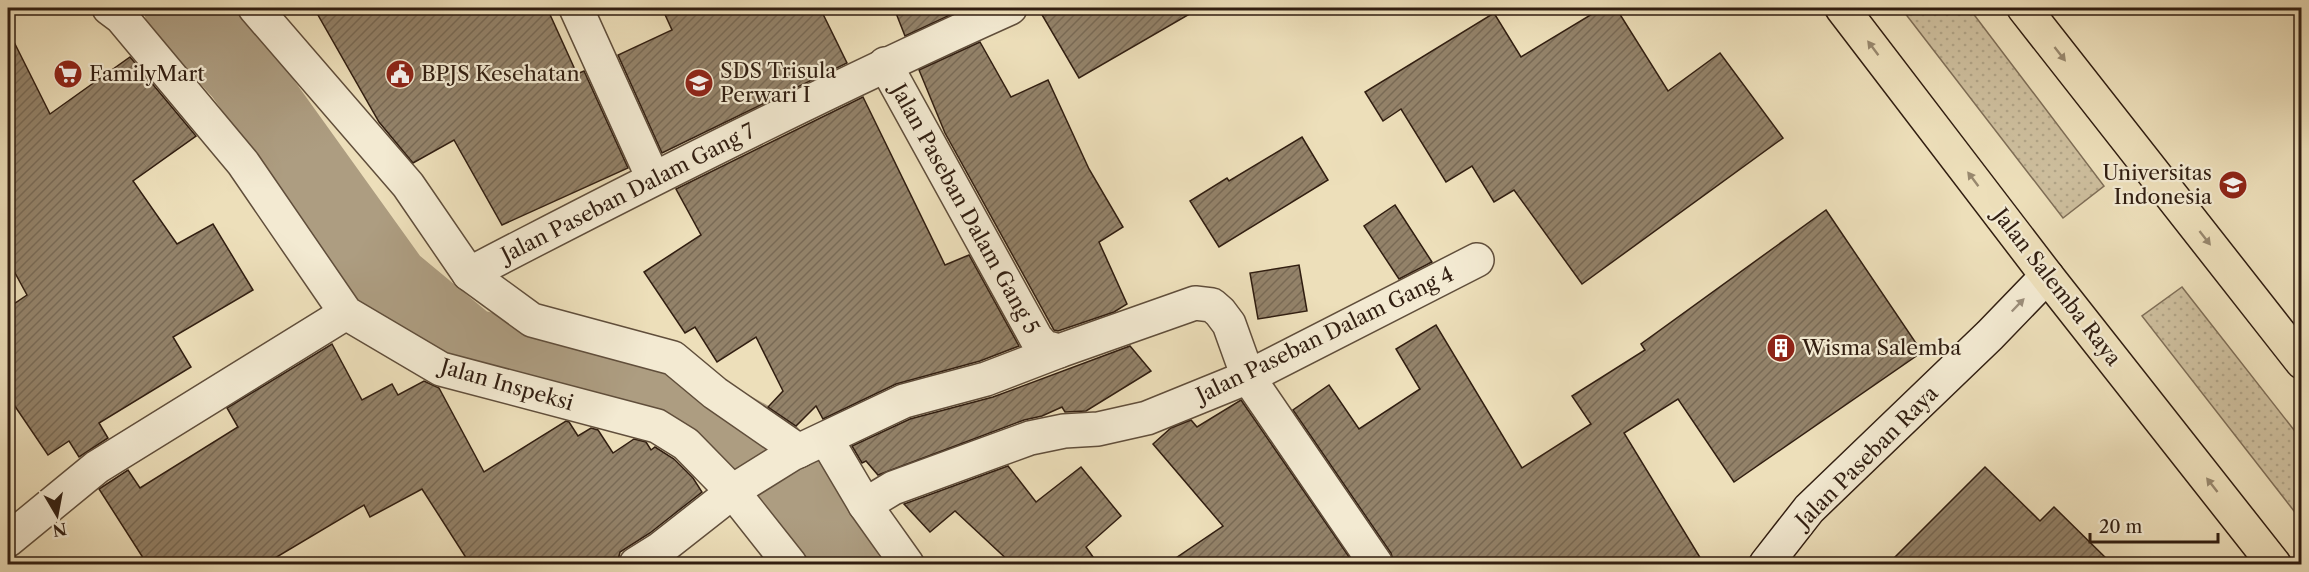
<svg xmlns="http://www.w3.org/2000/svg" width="2309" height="572" font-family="'Libre Caslon Text',serif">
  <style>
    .grass { fill: url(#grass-dots); stroke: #7f6e57; stroke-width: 1.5 }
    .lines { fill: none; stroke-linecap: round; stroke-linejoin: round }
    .river { stroke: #ad9d81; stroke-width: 76 }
    .building { fill: url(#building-hatch); stroke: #311e11; stroke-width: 1.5 }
    .minor-casing { stroke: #604e3b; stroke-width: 36 }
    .secondary-casing { stroke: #311e11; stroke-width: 36 }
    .primary-casing { stroke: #311e11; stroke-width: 36 }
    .minor { stroke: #f3ead2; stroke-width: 33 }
    .secondary { stroke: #f3ead2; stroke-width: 33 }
    .primary { stroke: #eddfba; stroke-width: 33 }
    .oneway { fill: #98886e }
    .oneway2 { fill: #9c8e7b }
    .labels { text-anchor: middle; stroke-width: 4.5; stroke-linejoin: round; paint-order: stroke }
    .poi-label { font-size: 21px; fill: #311e11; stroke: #f3ead2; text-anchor: start }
    .street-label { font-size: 21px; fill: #311e11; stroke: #f3ead2 }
  </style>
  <defs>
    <pattern id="grass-dots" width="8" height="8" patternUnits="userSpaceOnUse" patternTransform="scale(1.5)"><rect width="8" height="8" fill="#cdbe9d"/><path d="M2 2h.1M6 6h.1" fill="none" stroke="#b0a386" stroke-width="1.8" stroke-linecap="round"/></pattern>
    <pattern id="building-hatch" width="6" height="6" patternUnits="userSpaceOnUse" patternTransform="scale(1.5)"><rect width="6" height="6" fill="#938269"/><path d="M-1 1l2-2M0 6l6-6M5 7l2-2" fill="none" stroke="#796a55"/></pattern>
  </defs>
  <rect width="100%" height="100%" fill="#eddfba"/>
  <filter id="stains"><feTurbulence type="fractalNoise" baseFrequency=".00333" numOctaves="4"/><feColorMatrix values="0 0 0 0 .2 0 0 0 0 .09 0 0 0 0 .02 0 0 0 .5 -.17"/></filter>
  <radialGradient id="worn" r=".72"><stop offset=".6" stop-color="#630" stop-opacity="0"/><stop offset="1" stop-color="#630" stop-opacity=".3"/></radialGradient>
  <g class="grass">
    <polygon points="1901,8 1969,8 2104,186 2063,218"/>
    <polygon points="2182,287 2301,439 2301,520 2142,316"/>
  </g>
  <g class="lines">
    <polyline class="river" points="182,8 242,73 392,282 469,346 678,399 766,448 842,564"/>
  </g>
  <g class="building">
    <polygon points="314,8 547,8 577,74 584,71 628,168 502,225 454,140 413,163 379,122"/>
    <polygon points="662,8 820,8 847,63 662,153 618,55 672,30"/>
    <polygon points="894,8 960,8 961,10 905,36"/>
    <polygon points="1038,8 1200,8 1079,78"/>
    <polygon points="1602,8 1616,8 1668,91 1720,53 1783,138 1582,284 1514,190 1494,202 1472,166 1446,182 1401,109 1383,121 1365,92 1494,13 1521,57"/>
    <polygon points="8,30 50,114 130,57 196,136 133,181 177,244 213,224 253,290 173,337 191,367 99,423 108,438 79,457 69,441 48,455 8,396 8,308 27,295 8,260"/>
    <polygon points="980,42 1011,97 1048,80 1089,169 1123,227 1099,242 1127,304 1114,312 1058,331 1054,330 945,133 919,70"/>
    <polygon points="863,97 945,265 969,255 1019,346 980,361 896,384 823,419 816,406 796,426 768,407 783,391 756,337 717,362 695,327 685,333 644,272 701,235 676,189"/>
    <polygon points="1302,137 1328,180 1219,247 1190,201 1227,178 1229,181"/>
    <polygon points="1395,205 1432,262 1399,279 1364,226"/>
    <polygon points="1826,210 1922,352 1734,482 1678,399 1624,433 1704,564 1394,564 1391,553 1293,410 1329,385 1359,429 1420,389 1396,349 1436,325 1522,468 1591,424 1572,396 1645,350 1641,344"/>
    <polygon points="1299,265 1307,311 1258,319 1250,273"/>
    <polygon points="332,344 362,400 392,384 398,395 424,381 439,388 484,472 566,421 569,422 578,436 591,428 598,430 613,453 634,439 646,442 651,450 655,447 674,459 693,478 702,492 650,533 620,552 617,564 470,564 422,489 370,517 364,505 265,564 147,564 99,489 128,470 140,488 238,427 227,408"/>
    <polygon points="1130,346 1151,371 1086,411 1065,412 1062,407 1042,416 1024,420 878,475 866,461 862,463 852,446 910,419 993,397"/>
    <polygon points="1241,400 1354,564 1167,564 1223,526 1153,444 1171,428 1191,420 1197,427"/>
    <polygon points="1008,466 1036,502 1081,467 1121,516 1086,547 1098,564 1012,564 955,511 930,532 904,504"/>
    <polygon points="1985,467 2040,521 2054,507 2112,564 1888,564"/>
  </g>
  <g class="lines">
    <g class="minor-casing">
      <g id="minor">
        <polyline points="109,8 121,17 243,163 346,313 441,369 657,426 686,444 733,492 790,564"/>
        <polyline points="255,8 408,185 469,274 532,320 673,358 715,393 799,451"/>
        <polyline points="576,8 653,178"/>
        <polyline points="885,64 1036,338 1044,347 1059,351 1195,303 1212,305 1220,312 1229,324 1248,377 1376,564"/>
        <path d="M469 274C647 181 827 90 1010 8"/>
        <polyline points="826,439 865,505 907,564"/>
        <polyline points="865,505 893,488 1030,438 1064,431 1098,429 1147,418 1248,377 1477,260"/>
        <polyline points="8,540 97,467 346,313"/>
        <polyline points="636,564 660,549 739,487 792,454 904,401 986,379 1059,351"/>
      </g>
    </g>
    <g class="secondary-casing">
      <polyline id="secondary" points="1766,564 1809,509 1990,335 2047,276"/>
    </g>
    <g class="primary-casing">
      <g id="primary">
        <polyline points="1842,8 2047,276 2274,564"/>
        <polyline points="2024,8 2302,362"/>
      </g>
    </g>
    <use href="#minor" class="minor"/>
    <use href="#secondary" class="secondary"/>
    <use href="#primary" class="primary"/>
  </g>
  <defs><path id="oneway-solid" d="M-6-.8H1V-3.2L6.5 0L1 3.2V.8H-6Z" transform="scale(1.5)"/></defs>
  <g class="oneway">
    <use href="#oneway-solid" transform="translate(1873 48) rotate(-127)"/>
    <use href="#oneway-solid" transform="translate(2060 54) rotate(52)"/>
    <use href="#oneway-solid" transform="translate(1973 179) rotate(-127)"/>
    <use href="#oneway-solid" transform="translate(2205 238) rotate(52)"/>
    <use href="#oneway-solid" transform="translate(2212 485) rotate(-128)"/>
  </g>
  <use class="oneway2" href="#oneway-solid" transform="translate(2018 305) rotate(-46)"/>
  <defs>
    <g id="supermarket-disc" transform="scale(1.5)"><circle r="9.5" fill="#8f2418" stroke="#f3ead2"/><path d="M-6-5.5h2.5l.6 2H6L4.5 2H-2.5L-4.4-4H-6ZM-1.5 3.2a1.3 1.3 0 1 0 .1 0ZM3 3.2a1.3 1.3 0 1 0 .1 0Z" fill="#fff"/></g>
    <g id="civic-disc" transform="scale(1.5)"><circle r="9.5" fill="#8f2418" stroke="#f3ead2"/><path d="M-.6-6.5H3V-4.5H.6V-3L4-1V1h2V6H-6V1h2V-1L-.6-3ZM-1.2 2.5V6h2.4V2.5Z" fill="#fff"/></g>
    <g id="school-disc" transform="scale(1.5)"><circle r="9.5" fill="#8f2418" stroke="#f3ead2"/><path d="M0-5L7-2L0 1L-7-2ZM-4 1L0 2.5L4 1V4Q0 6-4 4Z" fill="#fff"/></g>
    <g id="university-disc" transform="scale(1.5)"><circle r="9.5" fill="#8f2418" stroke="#f3ead2"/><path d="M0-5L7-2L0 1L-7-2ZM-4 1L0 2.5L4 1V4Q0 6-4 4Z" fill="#fff"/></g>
    <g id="building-disc" transform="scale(1.5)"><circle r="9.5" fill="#8f2418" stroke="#f3ead2"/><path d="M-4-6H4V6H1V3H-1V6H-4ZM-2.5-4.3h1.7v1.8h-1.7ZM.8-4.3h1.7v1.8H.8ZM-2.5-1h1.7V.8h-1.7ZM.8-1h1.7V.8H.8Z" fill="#fff"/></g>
  </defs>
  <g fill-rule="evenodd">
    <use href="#supermarket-disc" x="68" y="74"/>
    <use href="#civic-disc" x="400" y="74"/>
    <use href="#school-disc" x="699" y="83"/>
    <use href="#university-disc" x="2233" y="185"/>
    <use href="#building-disc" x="1781" y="348"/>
  </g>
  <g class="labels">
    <g class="poi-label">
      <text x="720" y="78">SDS Trisula<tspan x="720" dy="24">Perwari I</tspan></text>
      <text x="89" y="81">FamilyMart</text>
      <text x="421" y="81">BPJS Kesehatan</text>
      <text x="2212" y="180" text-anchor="end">Universitas<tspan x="2212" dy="24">Indonesia</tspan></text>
      <text x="1802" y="355">Wisma Salemba</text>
    </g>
    <g class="street-label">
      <text transform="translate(628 193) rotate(-27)" y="7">Jalan Paseban Dalam Gang 7</text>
      <text transform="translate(965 209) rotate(61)" y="7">Jalan Paseban Dalam Gang 5</text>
      <text transform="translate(2057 287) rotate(52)" y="7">Jalan Salemba Raya</text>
      <text transform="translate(1325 335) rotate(-26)" y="7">Jalan Paseban Dalam Gang 4</text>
      <text transform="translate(507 385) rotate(16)" y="7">Jalan Inspeksi</text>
      <text transform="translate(1867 457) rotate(-45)" y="7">Jalan Paseban Raya</text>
    </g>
  </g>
  <rect width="2309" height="572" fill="none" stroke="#eddfba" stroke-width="30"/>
  <rect x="9" y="9" width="2291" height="554" fill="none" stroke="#311e11" stroke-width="3"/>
  <rect x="15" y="15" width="2279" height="542" fill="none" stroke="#311e11" stroke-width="1.5"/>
  <g transform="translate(57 515) rotate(170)" stroke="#f3ead2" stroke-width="4.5" paint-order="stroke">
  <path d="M0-4.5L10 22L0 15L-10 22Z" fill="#311e11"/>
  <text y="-9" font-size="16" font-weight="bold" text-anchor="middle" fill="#311e11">N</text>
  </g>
  <path d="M2090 533v9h128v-9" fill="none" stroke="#311e11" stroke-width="3"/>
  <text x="2099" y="533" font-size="18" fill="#311e11" stroke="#f3ead2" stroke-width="4.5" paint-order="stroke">20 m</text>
  <rect width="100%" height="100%" filter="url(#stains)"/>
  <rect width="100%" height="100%" fill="url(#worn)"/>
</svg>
